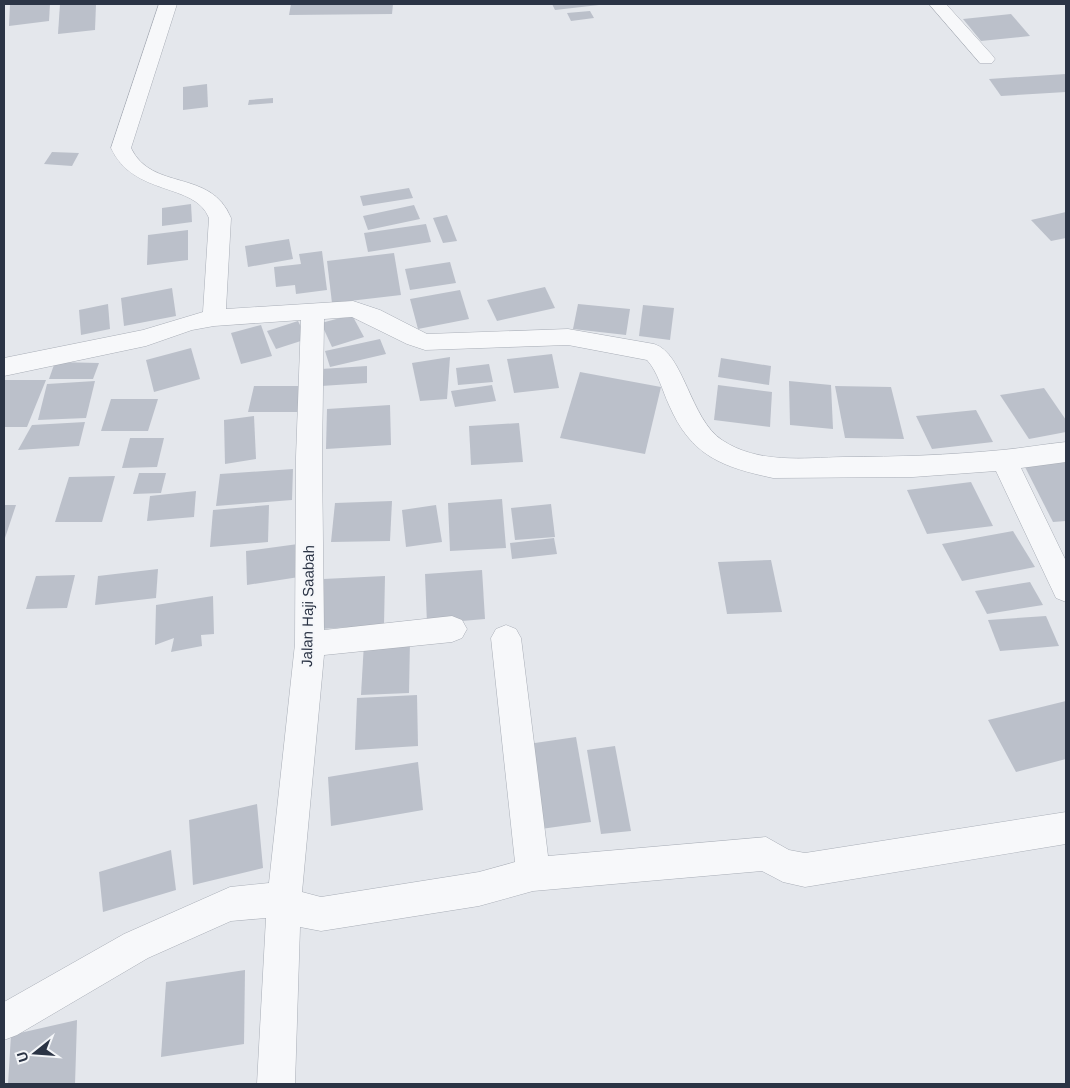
<svg xmlns="http://www.w3.org/2000/svg" width="1070" height="1088" font-family="Arial,sans-serif">
  <style>
    .building { fill: #bbc0ca }
    .lines { fill: none; stroke-linecap: round; stroke-linejoin: round }
    .minor-casing { stroke: #a9aeb7; stroke-width: 1 }
    .minor { fill: #f7f8fa; fill-rule: evenodd }
    .labels { text-anchor: middle; stroke-width: 4; stroke-linejoin: round; paint-order: stroke }
    .street-label { font-size: 15px; fill: #2b3445; stroke: #f4f6f9 }
  </style>
  <rect width="100%" height="100%" fill="#e4e7ec"/>
  <g class="building">
    <polygon points="10,4 50,4 49,21 9,26"/>
    <polygon points="60,4 96,4 95,30 58,34"/>
    <polygon points="291,4 393,4 392,14 289,15"/>
    <polygon points="552,4 598,4 599,5 555,10"/>
    <polygon points="590,11 594,18 571,21 567,13"/>
    <polygon points="1011,14 1030,36 981,41 963,19"/>
    <polygon points="1066,74 1066,92 1001,96 989,79"/>
    <polygon points="207,84 208,107 183,110 183,87"/>
    <polygon points="273,98 273,103 248,105 249,100"/>
    <polygon points="52,152 79,153 72,166 44,164"/>
    <polygon points="409,188 413,198 363,206 360,196"/>
    <polygon points="191,204 192,222 162,226 162,208"/>
    <polygon points="414,205 420,219 368,230 363,216"/>
    <polygon points="1066,212 1066,238 1051,241 1031,220"/>
    <polygon points="447,215 457,241 443,243 433,218"/>
    <polygon points="426,224 431,242 368,252 364,233"/>
    <polygon points="188,230 188,260 147,265 148,235"/>
    <polygon points="289,239 293,259 248,267 245,246"/>
    <polygon points="322,251 327,290 296,294 295,285 276,287 274,267 301,264 299,254"/>
    <polygon points="394,253 401,295 332,303 327,261"/>
    <polygon points="450,262 456,283 410,290 405,269"/>
    <polygon points="545,287 555,308 497,321 487,300"/>
    <polygon points="172,288 176,316 124,326 121,298"/>
    <polygon points="460,290 469,319 418,329 410,299"/>
    <polygon points="108,304 110,329 81,335 79,310"/>
    <polygon points="578,304 630,309 626,335 573,329"/>
    <polygon points="643,305 674,308 670,340 639,336"/>
    <polygon points="352,315 364,337 332,347 321,323"/>
    <polygon points="298,321 307,339 276,349 267,331"/>
    <polygon points="261,325 272,356 241,364 231,333"/>
    <polygon points="380,339 386,354 330,367 325,351"/>
    <polygon points="191,348 200,379 154,392 146,360"/>
    <polygon points="552,354 559,388 514,393 507,359"/>
    <polygon points="450,357 447,399 420,401 412,363"/>
    <polygon points="721,358 771,366 769,385 718,377"/>
    <polygon points="55,362 99,363 93,379 49,379"/>
    <polygon points="489,364 493,382 458,385 456,368"/>
    <polygon points="367,366 367,383 321,386 321,369"/>
    <polygon points="580,372 661,387 645,454 560,438"/>
    <polygon points="4,380 46,380 27,427 4,427"/>
    <polygon points="95,381 86,418 38,420 47,384"/>
    <polygon points="789,381 831,385 833,429 790,425"/>
    <polygon points="492,385 496,401 455,407 451,391"/>
    <polygon points="718,385 772,392 770,427 714,420"/>
    <polygon points="254,386 303,386 298,412 248,412"/>
    <polygon points="835,386 891,387 904,439 845,438"/>
    <polygon points="1044,388 1066,420 1066,432 1029,439 1000,395"/>
    <polygon points="111,399 158,399 148,431 101,431"/>
    <polygon points="390,405 391,445 326,449 327,409"/>
    <polygon points="976,410 993,442 932,449 916,416"/>
    <polygon points="254,416 256,459 225,464 224,420"/>
    <polygon points="85,422 79,446 18,450 32,425"/>
    <polygon points="519,423 523,462 471,465 469,426"/>
    <polygon points="130,438 164,438 157,467 122,468"/>
    <polygon points="1066,462 1066,521 1053,522 1024,465"/>
    <polygon points="293,469 292,500 216,506 220,474"/>
    <polygon points="139,473 166,473 161,493 133,494"/>
    <polygon points="115,476 102,522 55,522 69,477"/>
    <polygon points="971,482 993,526 927,534 907,490"/>
    <polygon points="196,491 194,517 147,521 150,496"/>
    <polygon points="502,499 506,548 450,551 448,503"/>
    <polygon points="392,501 390,541 331,542 335,503"/>
    <polygon points="551,504 555,537 515,540 511,508"/>
    <polygon points="4,505 16,505 4,541"/>
    <polygon points="269,505 268,542 210,547 213,510"/>
    <polygon points="436,505 442,542 406,547 402,510"/>
    <polygon points="1013,531 1035,567 962,581 942,544"/>
    <polygon points="554,538 557,554 512,559 510,543"/>
    <polygon points="298,544 299,577 247,585 246,551"/>
    <polygon points="771,560 782,612 727,614 718,562"/>
    <polygon points="158,569 156,598 95,605 98,576"/>
    <polygon points="482,570 485,619 427,624 425,574"/>
    <polygon points="75,575 67,608 26,609 36,576"/>
    <polygon points="385,576 384,625 320,629 323,579"/>
    <polygon points="1030,582 1043,605 987,614 975,591"/>
    <polygon points="213,596 214,634 201,635 202,646 171,652 174,638 155,645 156,605"/>
    <polygon points="1046,616 1059,646 1000,651 988,620"/>
    <polygon points="410,640 409,693 361,695 364,643"/>
    <polygon points="417,695 418,746 355,750 357,698"/>
    <polygon points="1066,701 1066,759 1016,772 988,720"/>
    <polygon points="576,737 591,822 541,829 528,744"/>
    <polygon points="615,746 631,831 601,834 587,750"/>
    <polygon points="418,762 423,810 331,826 328,777"/>
    <polygon points="257,804 263,868 193,885 189,820"/>
    <polygon points="171,850 176,890 103,912 99,872"/>
    <polygon points="245,970 244,1044 161,1057 166,982"/>
    <polygon points="77,1020 75,1084 8,1084 11,1035"/>
  </g>
  <g class="lines">
    <g class="minor-casing">
      <g id="minor">
        <path d="M159 4H177L131 148C152 192 211 168 231 218L226 309 353 301 380 310 427 334 568 329 654 344C684 353 690 419 722 440 758 464 803 458 844 457 897 457 949 455 1002 450 1024 448 1045 444 1066 442V462L1021 468 1066 561V602L1056 598 996 471 913 477 773 478C722 467 691 456 669 405 662 390 658 372 647 360L568 345 425 350 407 344 352 317 324 319 322 457 324 630 452 616 462 620 467 629 462 638 452 642 324 655 302 892 321 897 479 872 515 862 491 638 496 629 506 625 516 629 521 638 548 856 766 837 789 850 805 853 1066 812V844L805 887 783 882 762 871 533 891 479 906 321 931 300 927 295 1084H257L266 918 231 921 148 958 17 1035 4 1040V1002L124 934 230 887 269 883 295 644 296 457 301 320 214 326 192 330 146 346 4 376V358L143 330 203 312 209 218C195 182 133 197 111 148Z"/>
        <polygon points="929,4 946,4 992,55 995,59 992,63 980,63"/>
      </g>
    </g>
    <use href="#minor" class="minor"/>
  </g>
  <g class="labels">
    <g class="street-label">
      <text transform="translate(308 606) rotate(-89)" y="5">Jalan Haji Saabah</text>
    </g>
  </g>
  <rect width="1070" height="1088" fill="none" stroke="#2b3445" stroke-width="10"/>
  <g transform="translate(35 1053) rotate(253)" stroke="#f4f6f9" stroke-width="4" paint-order="stroke">
  <path d="M0-4L9 19L0 12L-9 19Z" fill="#2b3445"/>
  <text y="-8" font-size="14" font-weight="bold" text-anchor="middle" fill="#2b3445">U</text>
  </g>
</svg>
